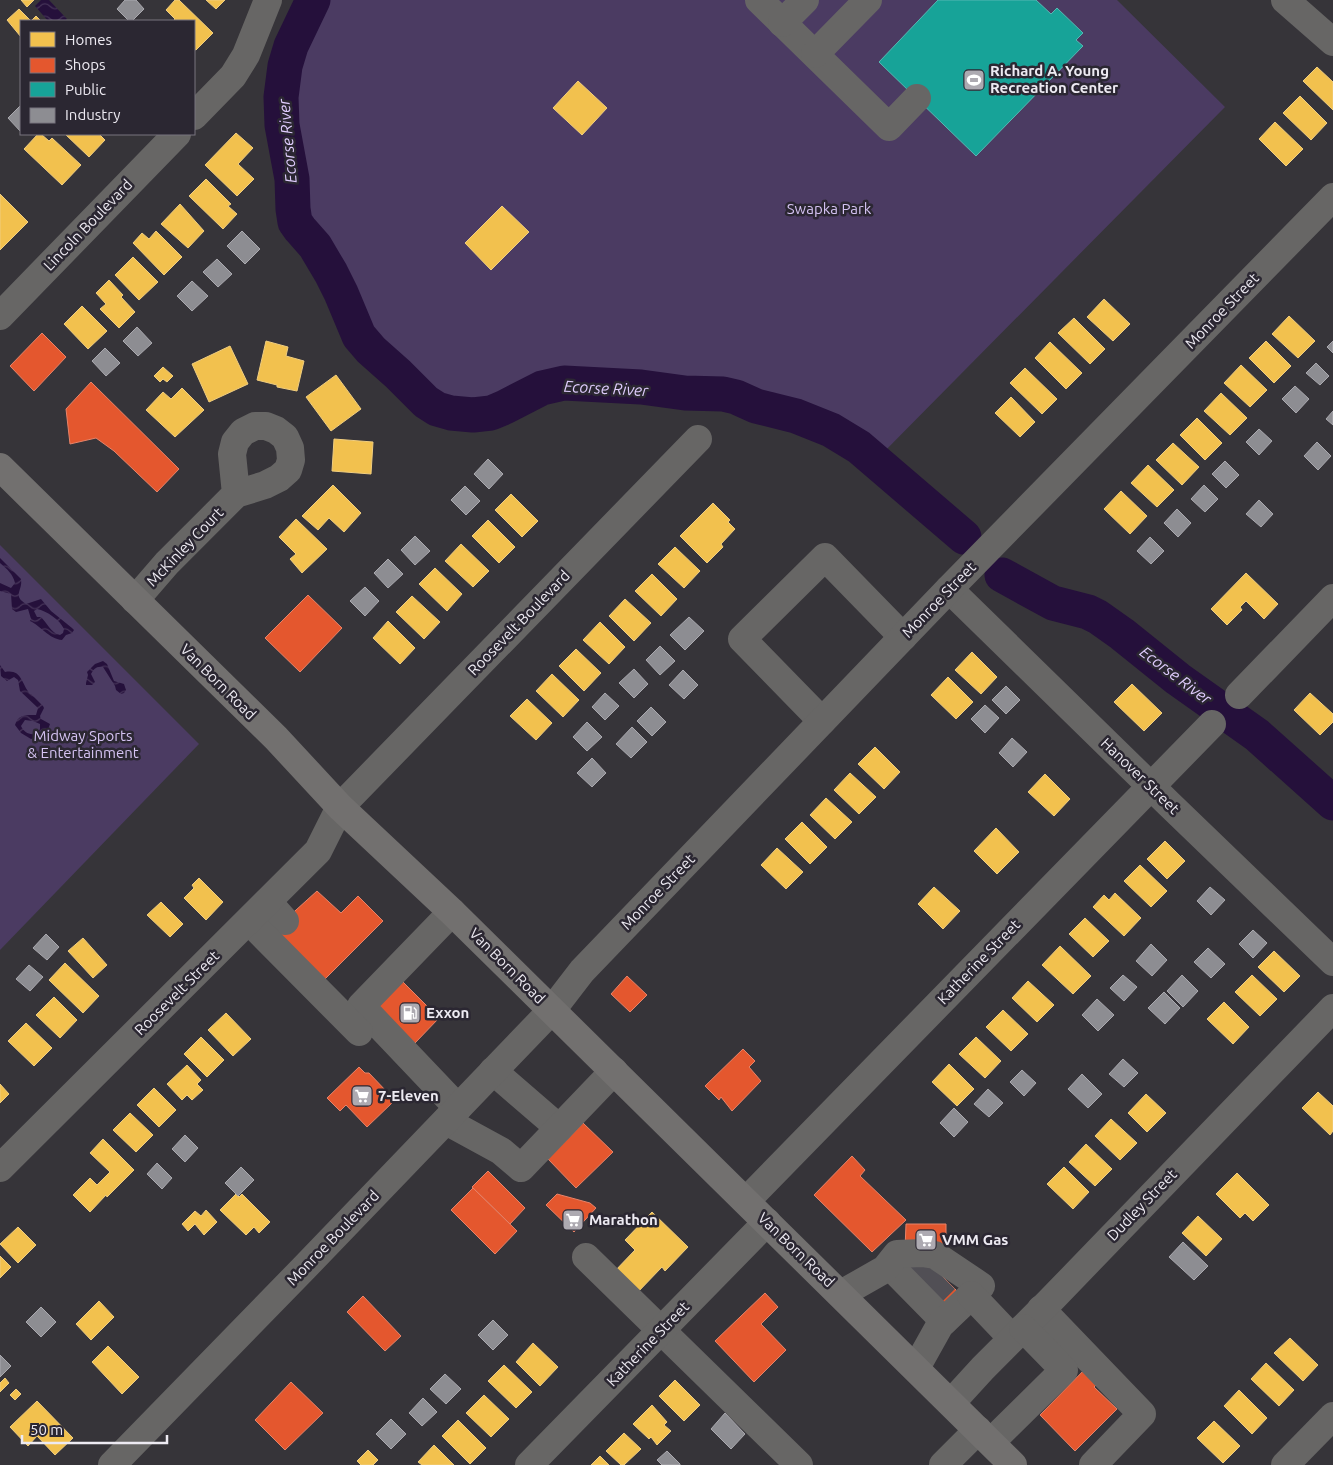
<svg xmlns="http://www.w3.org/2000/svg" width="1333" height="1465" font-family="Ubuntu,sans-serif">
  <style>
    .park { fill: #4b3b62 }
    .water { fill: url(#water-waves); fill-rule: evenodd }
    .homes { fill: #f2c14e; stroke: #f0cd7f }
    .shops { fill: #e4572e; stroke: #e78369 }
    .public { fill: #17a398; stroke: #57b8b3 }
    .industry { fill: #8d8d92; stroke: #aaa9af }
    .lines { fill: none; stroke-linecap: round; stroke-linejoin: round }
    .river { stroke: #25103b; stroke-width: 35 }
    .minor-tunnel { stroke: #514f55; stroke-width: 28; stroke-dasharray: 28 14; stroke-linecap: butt }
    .minor { stroke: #676665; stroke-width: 28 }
    .major { stroke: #72706f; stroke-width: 28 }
    .labels { text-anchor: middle; stroke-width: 5; stroke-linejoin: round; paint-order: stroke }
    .poi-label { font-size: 15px; font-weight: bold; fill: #edeaf2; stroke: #2b2732; text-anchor: start }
    .park-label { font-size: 15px; fill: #d5c3f3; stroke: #2b2732 }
    .street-label { font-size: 15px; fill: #edeaf2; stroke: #2b2732 }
    .water-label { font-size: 16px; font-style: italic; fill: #dfccfd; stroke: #2b2732 }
  </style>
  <defs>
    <pattern id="water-waves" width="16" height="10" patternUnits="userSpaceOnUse" patternTransform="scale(1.25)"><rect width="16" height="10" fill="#25103b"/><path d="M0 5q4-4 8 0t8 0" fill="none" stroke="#453358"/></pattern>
  </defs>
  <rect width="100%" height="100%" fill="#363439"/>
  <g class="park">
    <polygon points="313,0 1117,0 1225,107 875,461 859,447 831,430 796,416 756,406 736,397 723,394 685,393 641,387 564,383 542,388 505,407 491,413 473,415 451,413 437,409 426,402 398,374 371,350 359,336 341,293 331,273 315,246 300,229 295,222 293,209 292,179 282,125 281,97 285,66 291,46"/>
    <polygon points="0,545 199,744 0,950"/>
  </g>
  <g class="water">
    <polygon points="41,0 49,0 67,19 64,21 48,21 35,6"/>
    <path d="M0 558 21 579C23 591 12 595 26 604L41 599 51 611 72 628 74 630 72 633 66 635 62 640C49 639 41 626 30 621L31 619 28 609 16 612 12 609 11 594 0 591V583L11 588 15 583C13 574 7 569 0 563ZM37 609C47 611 60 620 64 629L63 633 60 635C51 633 47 623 41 617H37L34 611Z"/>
    <path d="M103 661 107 664 114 681 124 684 126 690 124 693 121 694 116 690 115 686 103 667C96 666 94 669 91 674L95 682 92 685H86V683L88 675 87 672 95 664Z"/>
    <path d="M0 665 5 672C22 669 21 683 30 694H31L43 706 44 708 40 716 41 719 50 724C47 735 40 736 31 739L21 733 15 725C18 714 27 715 36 715L38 708 20 691 18 680 14 677 7 681 1 676ZM25 720 33 721 40 724V729L38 733C31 736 24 733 21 726Z"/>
  </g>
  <g class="homes">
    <polygon points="21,0 34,0 27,7"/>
    <polygon points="175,0 179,0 213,33 196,50 194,49 194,21 173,21 175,19 166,10"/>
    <polygon points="206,0 225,0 216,9"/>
    <polygon points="19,9 31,21 36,16 41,21 21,21 21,37 7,20"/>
    <polygon points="1317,67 1333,82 1333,110 1303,81"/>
    <polygon points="578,81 607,108 582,135 553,108"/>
    <polygon points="1300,96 1327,123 1311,140 1283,113"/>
    <polygon points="1275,122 1303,149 1286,166 1259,139"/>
    <polygon points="236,133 253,148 238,164 254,179 237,196 205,165"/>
    <polygon points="38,134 41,134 49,141 52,138 81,165 62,185 24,149"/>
    <polygon points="65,134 99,134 105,140 89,157"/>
    <polygon points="206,179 231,204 228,206 237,214 223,229 189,196"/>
    <polygon points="0,194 28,222 0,250"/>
    <polygon points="180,204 204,231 188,248 161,224"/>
    <polygon points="502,206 529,232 491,270 465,243"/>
    <polygon points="156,231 182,257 164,275 133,243 142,233 149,239"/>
    <polygon points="133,257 158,282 139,300 115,275"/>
    <polygon points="109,280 123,295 121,297 135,312 119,328 100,309 106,304 96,293"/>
    <polygon points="1104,299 1130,324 1113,341 1087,317"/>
    <polygon points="82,306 107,331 88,349 64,324"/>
    <polygon points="1289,316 1315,341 1298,358 1272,334"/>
    <polygon points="1074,318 1105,349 1090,364 1058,333"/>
    <polygon points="266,341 288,347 286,356 304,361 297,391 277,387 277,385 257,380"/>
    <polygon points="1266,341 1291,366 1274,383 1249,358"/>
    <polygon points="1050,342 1082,373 1066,389 1035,358"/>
    <polygon points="230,346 248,384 209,402 192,364"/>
    <polygon points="1241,365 1267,390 1250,407 1224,383"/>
    <polygon points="163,367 173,376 167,382 163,379 160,382 154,376"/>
    <polygon points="1025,368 1057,399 1042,414 1010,383"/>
    <polygon points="336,375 361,409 331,431 306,397"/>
    <polygon points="182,388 204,410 175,437 146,410 163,392 171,399"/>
    <polygon points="1221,393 1247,418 1230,435 1204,411"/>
    <polygon points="1011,397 1035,422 1020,437 995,413"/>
    <polygon points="1197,418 1222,443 1205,460 1180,435"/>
    <polygon points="334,439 373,442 371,474 332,471"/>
    <polygon points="1173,443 1199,467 1182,485 1156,460"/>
    <polygon points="1148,465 1174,490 1157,507 1131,483"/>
    <polygon points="333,485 361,513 344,532 329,518 318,530 302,516"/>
    <polygon points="1121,491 1147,516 1130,534 1104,509"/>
    <polygon points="511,494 538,521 522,537 495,510"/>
    <polygon points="713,503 730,520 728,522 735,529 721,544 723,547 707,563 680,536"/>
    <polygon points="296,519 327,549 302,573 290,559 296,554 279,537"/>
    <polygon points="488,520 515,547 499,563 472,536"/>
    <polygon points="461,544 489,571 473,587 445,561"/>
    <polygon points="675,547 700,571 684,588 658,564"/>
    <polygon points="435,568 462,594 447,611 419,584"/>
    <polygon points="1246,573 1278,604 1264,619 1246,601 1240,607 1242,610 1227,625 1211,609"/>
    <polygon points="652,574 677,599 661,616 635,591"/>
    <polygon points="412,596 440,622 424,639 396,612"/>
    <polygon points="625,599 651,623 634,641 609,616"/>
    <polygon points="388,621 415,648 400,664 373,638"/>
    <polygon points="600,622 625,647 609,664 583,640"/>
    <polygon points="576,649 601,673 584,691 559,666"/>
    <polygon points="972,652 997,677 981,694 955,670"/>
    <polygon points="552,674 579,700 563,717 536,691"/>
    <polygon points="948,677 973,702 956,719 931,695"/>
    <polygon points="1132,684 1162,713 1144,731 1114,702"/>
    <polygon points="1310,693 1333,714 1333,722 1320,735 1294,710"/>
    <polygon points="527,699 552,723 536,740 510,716"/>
    <polygon points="875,747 900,772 884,789 858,764"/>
    <polygon points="850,773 876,797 859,814 834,790"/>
    <polygon points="1045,774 1070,799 1054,816 1028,792"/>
    <polygon points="826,798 852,822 835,839 810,815"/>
    <polygon points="802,822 827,847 810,864 785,839"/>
    <polygon points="996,828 1019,852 997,874 974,851"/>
    <polygon points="1165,841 1185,861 1167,879 1147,859"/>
    <polygon points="777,848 803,872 786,889 761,865"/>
    <polygon points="1140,865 1167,891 1151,907 1124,881"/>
    <polygon points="199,878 223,902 206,920 184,898 194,888 192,885"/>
    <polygon points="934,887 960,911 943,929 918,904"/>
    <polygon points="1115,893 1141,918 1124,936 1093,907 1104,895 1109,900"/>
    <polygon points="161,902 183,924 170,937 147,915"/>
    <polygon points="1085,918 1109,941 1093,957 1069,934"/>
    <polygon points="83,938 107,965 93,978 68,951"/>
    <polygon points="1060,946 1091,976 1073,994 1042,965"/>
    <polygon points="1274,951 1300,976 1284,992 1258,967"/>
    <polygon points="65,963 99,996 83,1013 49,980"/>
    <polygon points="1252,975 1277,999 1260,1016 1235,992"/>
    <polygon points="1028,981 1054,1005 1037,1022 1012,998"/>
    <polygon points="54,997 77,1020 60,1038 36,1015"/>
    <polygon points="1224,1002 1249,1027 1233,1044 1207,1019"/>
    <polygon points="1003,1010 1028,1034 1011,1051 986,1027"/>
    <polygon points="226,1013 251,1039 233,1056 208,1030"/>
    <polygon points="26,1023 52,1048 34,1066 8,1041"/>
    <polygon points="201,1037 224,1060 207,1077 184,1054"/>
    <polygon points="976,1037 1001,1061 985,1078 959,1054"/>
    <polygon points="949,1064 974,1089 957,1106 932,1082"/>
    <polygon points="187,1065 201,1080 197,1084 203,1090 192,1100 187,1095 182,1100 167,1084"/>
    <polygon points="0,1084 9,1094 0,1103"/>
    <polygon points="154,1088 176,1110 159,1127 137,1105"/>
    <polygon points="1318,1092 1333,1106 1333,1131 1330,1135 1302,1108"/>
    <polygon points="1146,1094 1166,1113 1147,1132 1128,1113"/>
    <polygon points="130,1113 153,1135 136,1152 113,1130"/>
    <polygon points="1111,1119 1137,1143 1120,1160 1095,1136"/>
    <polygon points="103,1139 134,1170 107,1197 106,1195 90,1212 73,1195 90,1178 97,1185 110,1172 90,1153"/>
    <polygon points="1086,1144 1112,1169 1095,1186 1069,1162"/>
    <polygon points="1064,1167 1089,1192 1073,1209 1047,1184"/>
    <polygon points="1237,1173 1269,1205 1253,1221 1245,1213 1240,1218 1216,1194"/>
    <polygon points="236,1194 239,1197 242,1194 270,1222 259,1233 254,1227 246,1235 220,1210"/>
    <polygon points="206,1210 217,1222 204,1235 195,1224 188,1231 182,1224 195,1211 201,1216"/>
    <polygon points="652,1212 688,1247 665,1271 662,1267 636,1294 613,1273 635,1250 625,1240"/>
    <polygon points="1198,1216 1222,1239 1206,1256 1182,1233"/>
    <polygon points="18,1227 36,1245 18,1263 0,1244"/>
    <polygon points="0,1256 11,1267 0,1278"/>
    <polygon points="99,1301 114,1317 91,1340 76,1324"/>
    <polygon points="1290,1338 1318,1365 1303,1381 1274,1353"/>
    <polygon points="533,1343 558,1367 540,1386 516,1362"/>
    <polygon points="108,1346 139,1377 122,1394 92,1362"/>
    <polygon points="1266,1363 1294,1390 1279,1406 1251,1379"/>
    <polygon points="504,1365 532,1392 516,1408 488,1381"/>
    <polygon points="5,1378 9,1383 0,1392 0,1383"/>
    <polygon points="675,1380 700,1405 684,1421 659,1396"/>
    <polygon points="16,1389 21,1394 15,1400 10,1395"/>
    <polygon points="1239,1390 1267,1418 1252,1434 1224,1406"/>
    <polygon points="484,1395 509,1419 491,1437 466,1413"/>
    <polygon points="37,1401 73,1438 55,1455 37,1436 28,1446 10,1427"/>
    <polygon points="652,1405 667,1422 664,1425 671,1431 657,1445 651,1437 649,1439 633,1424"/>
    <polygon points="458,1420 486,1448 470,1464 442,1436"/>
    <polygon points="1214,1421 1240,1446 1223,1463 1197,1438"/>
    <polygon points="624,1433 641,1449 624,1465 621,1465 606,1451"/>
    <polygon points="434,1445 454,1465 422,1465 418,1462"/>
    <polygon points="368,1450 378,1460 373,1465 361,1465 357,1461"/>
    <polygon points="600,1456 609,1465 591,1465"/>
  </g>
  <g class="shops">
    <polygon points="42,333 66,357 34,391 10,366"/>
    <polygon points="91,382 179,469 157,492 114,451 96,438 70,444 66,409"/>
    <polygon points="308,595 342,628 300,672 265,638"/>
    <polygon points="317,891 341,913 358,896 383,921 325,979 275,929"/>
    <polygon points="627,976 647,995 630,1012 611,994"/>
    <polygon points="402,981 439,1018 415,1043 377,1006"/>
    <polygon points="743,1049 755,1061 749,1067 761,1081 732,1111 721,1097 719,1100 705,1086"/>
    <polygon points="359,1067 365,1073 369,1073 388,1093 388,1097 393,1102 367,1127 346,1105 340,1111 327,1098"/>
    <polygon points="583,1123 613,1152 576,1188 548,1159"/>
    <polygon points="852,1156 865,1170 860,1176 906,1220 872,1252 814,1195"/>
    <polygon points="488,1171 525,1208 510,1224 472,1187"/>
    <polygon points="473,1188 517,1231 495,1254 451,1210"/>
    <polygon points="557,1194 590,1203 596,1208 574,1232 546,1205"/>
    <polygon points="906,1224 946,1224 946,1249 905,1249"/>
    <polygon points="920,1254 959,1293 942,1310 904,1271"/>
    <polygon points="765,1293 778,1307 761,1324 786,1350 754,1382 715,1341"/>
    <polygon points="363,1296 401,1336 385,1351 347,1312"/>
    <polygon points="1090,1364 1104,1377 1094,1387 1117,1409 1075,1451 1040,1415"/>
    <polygon points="291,1382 323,1413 285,1450 255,1420"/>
  </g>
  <polygon class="public" points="938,0 1036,0 1051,14 1057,8 1083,33 1076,40 1083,46 976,156 879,62"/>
  <g class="industry">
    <polygon points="125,0 136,0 144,9 132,21 129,21 117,9"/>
    <polygon points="21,105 21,132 8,118"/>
    <polygon points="242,231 260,249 245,264 227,246"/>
    <polygon points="217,259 232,274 218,287 203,272"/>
    <polygon points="192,281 208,296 192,311 177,296"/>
    <polygon points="137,327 152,343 138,356 123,341"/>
    <polygon points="1333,341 1333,353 1327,347"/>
    <polygon points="105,348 120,363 106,376 92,361"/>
    <polygon points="1316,363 1329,376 1320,385 1306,373"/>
    <polygon points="1295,386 1309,399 1296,413 1282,399"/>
    <polygon points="1333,411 1333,425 1326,419"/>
    <polygon points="1259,429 1272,441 1259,455 1246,442"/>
    <polygon points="1317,442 1331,456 1318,470 1304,456"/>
    <polygon points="488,459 503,474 489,489 474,474"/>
    <polygon points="1225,461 1239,475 1226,488 1212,474"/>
    <polygon points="1204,485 1218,499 1205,512 1191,499"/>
    <polygon points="465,486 480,501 466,515 451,500"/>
    <polygon points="1259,500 1273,514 1261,527 1246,514"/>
    <polygon points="1177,509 1191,523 1178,537 1164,523"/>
    <polygon points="415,536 430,551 415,565 401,550"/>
    <polygon points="1150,537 1164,551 1151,564 1137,551"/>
    <polygon points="388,559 403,574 388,588 374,573"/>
    <polygon points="365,587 379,601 365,616 350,601"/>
    <polygon points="689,617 704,631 685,650 670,635"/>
    <polygon points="660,646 675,661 660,675 646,660"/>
    <polygon points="634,669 648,684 634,698 619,683"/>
    <polygon points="683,670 698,685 684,699 669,685"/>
    <polygon points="1006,686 1020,700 1006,714 992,700"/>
    <polygon points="605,693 619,706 605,720 592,707"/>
    <polygon points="985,705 999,718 985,733 971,719"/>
    <polygon points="651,707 666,722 652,736 637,721"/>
    <polygon points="587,722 602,737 587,751 573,737"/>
    <polygon points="632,727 647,742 631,758 616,744"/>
    <polygon points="1012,738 1027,752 1013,767 999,753"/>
    <polygon points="592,758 606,773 592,787 577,773"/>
    <polygon points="1210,887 1225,900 1211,915 1197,901"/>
    <polygon points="1253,930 1267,943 1253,958 1239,944"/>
    <polygon points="46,934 59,947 47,960 33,948"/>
    <polygon points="1151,944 1167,960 1152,976 1136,961"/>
    <polygon points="1208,948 1225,964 1211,978 1194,962"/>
    <polygon points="29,965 43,977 30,991 16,979"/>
    <polygon points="1123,975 1137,987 1124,1001 1110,988"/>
    <polygon points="1182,975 1198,991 1183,1007 1167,991"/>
    <polygon points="1164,992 1180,1008 1165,1024 1148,1008"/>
    <polygon points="1097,999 1114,1015 1098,1031 1082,1015"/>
    <polygon points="1123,1059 1138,1073 1124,1087 1109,1074"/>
    <polygon points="1022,1070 1036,1083 1024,1096 1010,1082"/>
    <polygon points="1082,1074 1102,1094 1088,1108 1068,1089"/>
    <polygon points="988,1089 1003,1103 989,1117 974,1104"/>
    <polygon points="954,1108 968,1122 954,1137 940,1123"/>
    <polygon points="185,1135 198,1148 185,1162 172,1149"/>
    <polygon points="157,1163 172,1178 162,1189 147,1174"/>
    <polygon points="241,1167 254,1180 238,1196 225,1183"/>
    <polygon points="1183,1242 1208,1266 1194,1280 1169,1257"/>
    <polygon points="41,1307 56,1322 41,1337 26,1322"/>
    <polygon points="493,1320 508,1335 493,1350 478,1335"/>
    <polygon points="0,1355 11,1366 0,1377"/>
    <polygon points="445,1374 461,1389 446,1404 430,1389"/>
    <polygon points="423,1398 437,1412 422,1426 409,1413"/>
    <polygon points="725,1413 745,1434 731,1449 711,1429"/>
    <polygon points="391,1419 406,1434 391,1449 376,1434"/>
    <polygon points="667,1451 680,1464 680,1465 662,1465 657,1460"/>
  </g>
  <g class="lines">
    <g class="river">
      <polyline points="313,0 291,46 285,66 281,97 282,125 292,179 293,209 295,222 300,229 315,246 331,273 341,293 359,336 371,350 398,374 426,402 437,409 451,413 473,415 491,413 505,407 542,388 564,383 641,387 685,393 723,394 736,397 756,406 796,416 831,430 859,447 964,537"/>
      <polyline points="1002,575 1053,603 1088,612 1098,617 1122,634 1178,679 1257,735 1333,803"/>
    </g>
    <g class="minor-tunnel">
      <polyline points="913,1281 930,1264"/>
      <polyline points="928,1296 945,1279"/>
    </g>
    <g class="minor">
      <polyline points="759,0 889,127 917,98"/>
      <polyline points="1285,0 1333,42"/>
      <polyline points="782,23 805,0"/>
      <polyline points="815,54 868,0"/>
      <polyline points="194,116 233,76 246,55 268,0"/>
      <polyline points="0,316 177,134"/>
      <polyline points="949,589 1169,804 1333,962"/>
      <polyline points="135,600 167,563 236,494 265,485 279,478 288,470 291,460 290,448 285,437 276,430 266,426 255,426 243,432 235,442 232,454 236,494"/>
      <polyline points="1239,695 1333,598"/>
      <polyline points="822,721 742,639 825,557 903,637"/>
      <polyline points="268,902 285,921"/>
      <polyline points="452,912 361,1006 458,1108"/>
      <polyline points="249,921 359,1032"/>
      <polyline points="493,1071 559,1128"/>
      <polyline points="446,1121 501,1151 521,1168 614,1071"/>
      <polyline points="0,1168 318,851 340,807 698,439"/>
      <polyline points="746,1201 1212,724"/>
      <polyline points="586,1257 799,1465"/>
      <polyline points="889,1265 944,1321"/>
      <polyline points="841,1294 885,1269 897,1254 922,1253 935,1255 981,1286 940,1325 916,1368"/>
      <polyline points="971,1295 1012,1338"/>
      <polyline points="1041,1309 1142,1414 1093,1465"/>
      <polyline points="951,1403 983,1368 1049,1302 1333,1008"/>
      <polyline points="991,1442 1064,1370 1023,1328"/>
      <polyline points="112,1465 304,1268 552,1010 582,971 949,589 1333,197"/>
      <polyline points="529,1465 767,1222"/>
      <polyline points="943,1465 978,1430"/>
      <polyline points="1285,1465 1333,1416"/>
    </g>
    <polyline class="major" points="0,467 276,738 340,807 452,912 1013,1465"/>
  </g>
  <defs>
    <g id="stadium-square" transform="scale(1.125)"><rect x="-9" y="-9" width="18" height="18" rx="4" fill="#adaab1" stroke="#2b2732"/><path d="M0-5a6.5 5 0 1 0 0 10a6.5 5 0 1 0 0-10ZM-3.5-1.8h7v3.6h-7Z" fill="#fff"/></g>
    <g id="fuel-square" transform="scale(1.125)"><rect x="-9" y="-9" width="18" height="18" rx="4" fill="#adaab1" stroke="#2b2732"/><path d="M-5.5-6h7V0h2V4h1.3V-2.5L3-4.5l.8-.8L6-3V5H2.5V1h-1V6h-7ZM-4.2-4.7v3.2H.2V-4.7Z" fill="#fff"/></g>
    <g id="supermarket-square" transform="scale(1.125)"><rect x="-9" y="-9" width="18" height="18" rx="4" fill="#adaab1" stroke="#2b2732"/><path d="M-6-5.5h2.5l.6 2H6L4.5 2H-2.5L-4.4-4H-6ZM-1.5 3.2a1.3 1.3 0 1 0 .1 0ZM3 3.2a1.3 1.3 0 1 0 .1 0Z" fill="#fff"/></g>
  </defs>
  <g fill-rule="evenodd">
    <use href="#stadium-square" x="974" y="80"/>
    <use href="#fuel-square" x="410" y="1013"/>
    <use href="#supermarket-square" x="362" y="1096"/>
    <use href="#supermarket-square" x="573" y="1220"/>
    <use href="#supermarket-square" x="926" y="1240"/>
  </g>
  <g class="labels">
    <g class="poi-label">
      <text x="990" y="76">Richard A. Young<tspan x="990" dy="17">Recreation Center</tspan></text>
      <text x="426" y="1018">Exxon</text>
      <text x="378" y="1101">7-Eleven</text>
      <text x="589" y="1225">Marathon</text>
      <text x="942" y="1245">VMM Gas</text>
    </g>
    <g class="park-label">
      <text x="829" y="214">Swapka Park</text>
      <text x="83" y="741">Midway Sports<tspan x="83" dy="17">&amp; Entertainment</tspan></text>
    </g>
    <g class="street-label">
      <text transform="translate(88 225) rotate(-46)" y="5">Lincoln Boulevard</text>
      <text transform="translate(1222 311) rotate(-46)" y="5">Monroe Street</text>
      <text transform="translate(185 547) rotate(-46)" y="5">McKinley Court</text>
      <text transform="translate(939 600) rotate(-46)" y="5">Monroe Street</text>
      <text transform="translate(519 623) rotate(-46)" y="5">Roosevelt Boulevard</text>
      <text transform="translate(218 682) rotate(45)" y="5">Van Born Road</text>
      <text transform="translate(1140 776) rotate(44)" y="5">Hanover Street</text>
      <text transform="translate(658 892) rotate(-46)" y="5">Monroe Street</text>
      <text transform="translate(979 962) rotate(-46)" y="5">Katherine Street</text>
      <text transform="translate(507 966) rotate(45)" y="5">Van Born Road</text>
      <text transform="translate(177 993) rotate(-45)" y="5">Roosevelt Street</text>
      <text transform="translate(1142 1205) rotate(-46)" y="5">Dudley Street</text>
      <text transform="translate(333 1238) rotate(-46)" y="5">Monroe Boulevard</text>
      <text transform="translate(796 1250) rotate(44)" y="5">Van Born Road</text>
      <text transform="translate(648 1344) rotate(-46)" y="5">Katherine Street</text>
    </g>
    <g class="water-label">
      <text transform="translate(287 141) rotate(-95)" y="6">Ecorse River</text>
      <text transform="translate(606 388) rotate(3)" y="6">Ecorse River</text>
      <text transform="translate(1176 675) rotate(37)" y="6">Ecorse River</text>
    </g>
  </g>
  <rect x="20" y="20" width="175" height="115" fill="#2b2732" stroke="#79757f"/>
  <rect x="30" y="32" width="25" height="15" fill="#f2c14e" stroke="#79757f"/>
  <text x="65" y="45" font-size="15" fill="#edeaf2">Homes</text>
  <rect x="30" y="58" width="25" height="15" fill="#e4572e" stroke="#79757f"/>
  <text x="65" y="70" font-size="15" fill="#edeaf2">Shops</text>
  <rect x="30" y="82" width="25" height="15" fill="#17a398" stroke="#79757f"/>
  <text x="65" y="95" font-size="15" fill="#edeaf2">Public</text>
  <rect x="30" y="108" width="25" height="15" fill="#8d8d92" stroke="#79757f"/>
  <text x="65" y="120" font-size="15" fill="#edeaf2">Industry</text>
  <path d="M22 1435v8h145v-8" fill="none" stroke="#edeaf2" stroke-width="2.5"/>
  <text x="30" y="1435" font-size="15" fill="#edeaf2" stroke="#2b2732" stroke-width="4" paint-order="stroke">50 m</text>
</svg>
